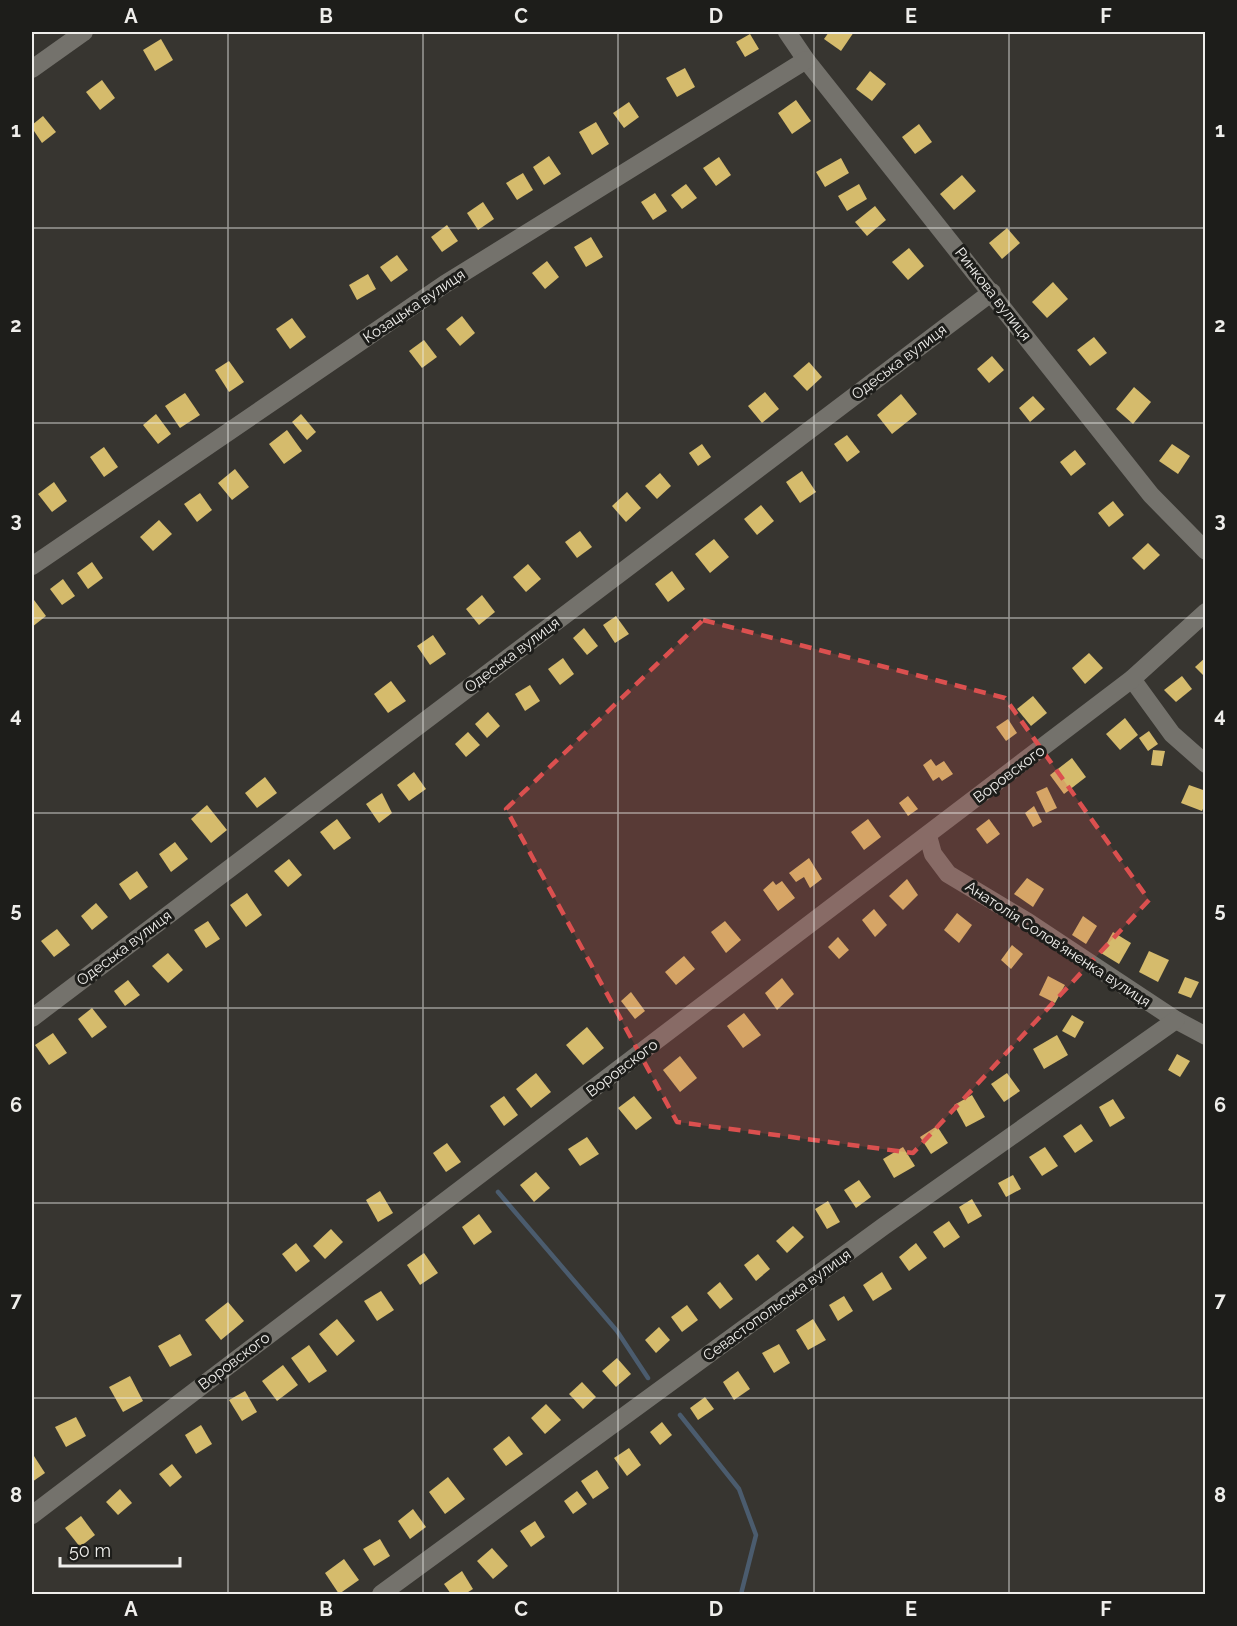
<svg xmlns="http://www.w3.org/2000/svg" width="1237" height="1626" font-family="Raleway,sans-serif">
  <style>
    .lines { fill: none; stroke-linecap: round; stroke-linejoin: round }
    .stream { stroke: #4b5c6e; stroke-width: 4.5 }
    .building { fill: #d5bb6c }
    .minor { stroke: #74726c; stroke-width: 18 }
    .marked { fill: #db504f; fill-opacity: 0.2; stroke: #db504f; stroke-width: 4.5; stroke-dasharray: 12 8; stroke-linejoin: round }
    .grid { fill: none; stroke: #efeeeb; stroke-width: 1.5; stroke-opacity: 0.55 }
    .labels { text-anchor: middle; stroke-width: 6; stroke-linejoin: round; paint-order: stroke }
    .street-label { font-size: 15px; fill: #efeeeb; stroke: #1d1d1a }
    .neatline { fill: none; stroke: #efeeeb; stroke-width: 2 }
    .grid-label { font-size: 20px; text-anchor: middle; font-weight: bold; fill: #efeeeb }
  </style>
  <rect width="100%" height="100%" fill="#373530"/>
  <g class="lines">
    <g class="stream">
      <polyline points="498,1192 617,1331 648,1378"/>
      <polyline points="680,1415 739,1489 756,1535 741,1594"/>
    </g>
  </g>
  <g class="building">
    <polygon points="829,32 854,32 841,51 824,39"/>
    <polygon points="750,34 759,49 745,57 736,42"/>
    <polygon points="161,39 173,60 155,71 143,50"/>
    <polygon points="685,68 695,87 677,97 666,78"/>
    <polygon points="870,71 886,84 872,101 856,89"/>
    <polygon points="102,80 115,98 100,110 86,92"/>
    <polygon points="796,100 811,121 792,134 778,113"/>
    <polygon points="629,102 639,117 624,128 613,113"/>
    <polygon points="43,116 56,132 42,143 32,128 32,125"/>
    <polygon points="596,122 609,144 592,155 579,132"/>
    <polygon points="919,124 932,142 915,154 902,137"/>
    <polygon points="549,156 561,174 544,185 533,167"/>
    <polygon points="719,157 731,175 716,186 703,168"/>
    <polygon points="841,158 849,173 825,187 816,172"/>
    <polygon points="523,173 533,190 517,200 506,183"/>
    <polygon points="962,175 976,191 954,210 940,194"/>
    <polygon points="686,184 697,198 682,209 671,195"/>
    <polygon points="859,184 867,199 847,211 838,196"/>
    <polygon points="655,193 667,211 653,220 641,202"/>
    <polygon points="483,202 494,219 478,230 467,213"/>
    <polygon points="875,206 886,220 867,236 855,222"/>
    <polygon points="447,225 458,241 442,252 431,237"/>
    <polygon points="1007,228 1020,243 1002,259 989,243"/>
    <polygon points="591,237 603,257 586,267 574,247"/>
    <polygon points="909,248 924,266 908,280 892,262"/>
    <polygon points="397,255 408,270 391,282 380,267"/>
    <polygon points="547,261 559,277 545,289 532,273"/>
    <polygon points="368,274 376,289 357,300 349,285"/>
    <polygon points="1053,282 1068,299 1047,318 1032,302"/>
    <polygon points="462,316 475,333 460,346 446,329"/>
    <polygon points="292,318 306,337 290,349 276,329"/>
    <polygon points="1094,337 1107,353 1090,366 1077,350"/>
    <polygon points="424,340 437,357 422,368 409,351"/>
    <polygon points="992,356 1004,370 989,383 977,369"/>
    <polygon points="229,361 244,382 229,392 215,370"/>
    <polygon points="809,362 822,377 807,391 793,376"/>
    <polygon points="1134,387 1151,402 1133,424 1116,409"/>
    <polygon points="765,392 779,409 762,423 748,406"/>
    <polygon points="185,393 200,415 180,428 165,406"/>
    <polygon points="901,394 917,414 892,434 877,415"/>
    <polygon points="1033,396 1045,409 1030,422 1019,408"/>
    <polygon points="156,414 171,434 158,444 143,425"/>
    <polygon points="301,414 316,432 307,440 292,422"/>
    <polygon points="287,430 302,451 284,464 269,444"/>
    <polygon points="847,435 860,452 847,462 834,444"/>
    <polygon points="702,444 711,457 698,466 689,453"/>
    <polygon points="1172,444 1190,456 1178,474 1159,461"/>
    <polygon points="104,447 118,467 104,477 90,457"/>
    <polygon points="1075,450 1086,464 1071,476 1060,462"/>
    <polygon points="235,469 249,487 232,500 218,483"/>
    <polygon points="802,471 816,492 800,503 786,482"/>
    <polygon points="660,473 671,486 657,499 645,486"/>
    <polygon points="54,482 67,501 52,512 38,494"/>
    <polygon points="627,492 641,508 626,522 612,506"/>
    <polygon points="200,493 212,510 197,522 184,504"/>
    <polygon points="1113,501 1124,515 1109,527 1098,513"/>
    <polygon points="761,505 774,521 757,535 744,519"/>
    <polygon points="159,520 172,534 153,551 140,537"/>
    <polygon points="580,531 592,547 577,558 565,542"/>
    <polygon points="714,539 729,557 710,573 695,554"/>
    <polygon points="1148,543 1160,555 1144,570 1132,558"/>
    <polygon points="92,562 103,578 88,589 77,573"/>
    <polygon points="528,564 541,579 526,592 513,577"/>
    <polygon points="672,571 685,589 668,602 655,584"/>
    <polygon points="63,579 75,596 62,605 50,589"/>
    <polygon points="482,595 495,612 479,625 466,609"/>
    <polygon points="34,600 46,616 32,627 32,602"/>
    <polygon points="616,616 629,634 615,643 603,625"/>
    <polygon points="584,628 598,646 587,655 573,638"/>
    <polygon points="433,635 446,654 430,665 417,646"/>
    <polygon points="1089,653 1103,668 1085,684 1072,668"/>
    <polygon points="1206,657 1206,678 1195,667"/>
    <polygon points="563,658 574,674 560,685 548,669"/>
    <polygon points="1182,676 1192,689 1176,702 1164,690"/>
    <polygon points="391,681 406,701 388,713 374,694"/>
    <polygon points="530,685 540,701 525,711 515,694"/>
    <polygon points="1033,696 1047,713 1031,726 1017,709"/>
    <polygon points="488,712 500,726 487,738 475,724"/>
    <polygon points="1125,718 1138,735 1120,750 1106,734"/>
    <polygon points="1008,719 1017,733 1006,741 996,727"/>
    <polygon points="1149,731 1158,744 1148,751 1139,738"/>
    <polygon points="468,732 480,745 466,757 455,744"/>
    <polygon points="1153,750 1165,751 1162,766 1151,765"/>
    <polygon points="1072,758 1086,777 1064,794 1050,775"/>
    <polygon points="931,759 936,766 944,761 953,774 942,781 939,777 933,781 923,765"/>
    <polygon points="414,772 426,789 409,801 397,785"/>
    <polygon points="265,777 277,793 257,808 245,793"/>
    <polygon points="1189,785 1206,791 1206,802 1202,811 1181,803"/>
    <polygon points="1047,787 1057,808 1046,813 1036,792"/>
    <polygon points="382,793 392,813 379,823 366,804"/>
    <polygon points="908,796 918,809 908,816 899,803"/>
    <polygon points="207,805 227,830 211,843 191,819"/>
    <polygon points="1034,806 1042,822 1033,827 1025,813"/>
    <polygon points="337,819 351,838 334,850 320,832"/>
    <polygon points="868,819 881,837 864,850 851,832"/>
    <polygon points="989,819 1000,834 987,844 976,829"/>
    <polygon points="175,842 188,859 171,872 159,854"/>
    <polygon points="809,858 822,879 810,888 804,877 796,882 789,873"/>
    <polygon points="289,859 302,875 288,887 274,871"/>
    <polygon points="137,871 148,887 130,900 119,884"/>
    <polygon points="1027,878 1044,889 1033,907 1014,894"/>
    <polygon points="907,879 918,895 903,910 889,896"/>
    <polygon points="773,881 776,885 782,881 795,898 778,911 763,890"/>
    <polygon points="247,893 262,915 246,927 230,905"/>
    <polygon points="96,903 108,917 92,930 81,916"/>
    <polygon points="874,909 887,925 875,937 862,920"/>
    <polygon points="957,913 972,925 959,943 944,930"/>
    <polygon points="1083,916 1097,926 1086,944 1072,935"/>
    <polygon points="208,921 220,939 206,948 194,930"/>
    <polygon points="725,921 741,940 726,953 711,932"/>
    <polygon points="57,929 70,945 54,957 41,941"/>
    <polygon points="1113,932 1131,943 1119,964 1101,953"/>
    <polygon points="838,937 849,950 839,959 828,947"/>
    <polygon points="1012,945 1023,954 1011,969 1001,960"/>
    <polygon points="1149,951 1169,960 1158,982 1139,972"/>
    <polygon points="168,953 183,970 168,983 152,966"/>
    <polygon points="684,956 695,969 676,985 665,972"/>
    <polygon points="1048,976 1065,985 1055,1003 1039,995"/>
    <polygon points="1185,977 1199,982 1191,998 1178,993"/>
    <polygon points="782,978 794,994 777,1010 765,993"/>
    <polygon points="128,980 140,995 125,1006 114,991"/>
    <polygon points="631,992 645,1011 635,1019 621,1001"/>
    <polygon points="92,1008 107,1027 92,1038 78,1019"/>
    <polygon points="744,1013 761,1035 743,1048 727,1026"/>
    <polygon points="1072,1015 1084,1022 1075,1038 1062,1031"/>
    <polygon points="587,1027 604,1048 583,1065 566,1045"/>
    <polygon points="53,1033 67,1053 49,1065 35,1045"/>
    <polygon points="1057,1035 1068,1055 1044,1069 1033,1049"/>
    <polygon points="1177,1054 1190,1061 1180,1077 1168,1070"/>
    <polygon points="680,1056 697,1078 680,1092 663,1070"/>
    <polygon points="536,1073 551,1092 531,1108 516,1089"/>
    <polygon points="1007,1073 1020,1091 1004,1102 991,1084"/>
    <polygon points="972,1095 985,1117 966,1127 954,1105"/>
    <polygon points="504,1096 518,1115 504,1126 490,1106"/>
    <polygon points="634,1096 652,1118 636,1130 618,1108"/>
    <polygon points="1113,1099 1125,1118 1110,1127 1099,1107"/>
    <polygon points="1081,1124 1093,1141 1075,1153 1063,1136"/>
    <polygon points="937,1126 948,1143 931,1154 920,1137"/>
    <polygon points="587,1137 599,1154 580,1166 568,1149"/>
    <polygon points="447,1143 461,1162 446,1172 433,1153"/>
    <polygon points="903,1147 915,1166 894,1178 883,1159"/>
    <polygon points="1045,1147 1058,1166 1042,1176 1029,1157"/>
    <polygon points="536,1172 550,1188 534,1202 520,1185"/>
    <polygon points="1013,1175 1021,1189 1006,1197 998,1183"/>
    <polygon points="859,1180 871,1197 856,1208 844,1190"/>
    <polygon points="380,1191 393,1213 378,1222 366,1200"/>
    <polygon points="972,1199 982,1216 968,1224 959,1207"/>
    <polygon points="828,1201 840,1222 827,1229 815,1209"/>
    <polygon points="479,1214 492,1232 474,1245 462,1227"/>
    <polygon points="949,1221 960,1237 944,1248 933,1232"/>
    <polygon points="793,1226 804,1237 787,1253 776,1241"/>
    <polygon points="331,1229 343,1242 325,1259 313,1246"/>
    <polygon points="296,1243 310,1261 296,1272 282,1254"/>
    <polygon points="916,1243 927,1258 909,1271 899,1257"/>
    <polygon points="424,1253 438,1273 420,1285 407,1265"/>
    <polygon points="758,1254 770,1269 756,1281 744,1265"/>
    <polygon points="882,1272 892,1289 873,1301 863,1285"/>
    <polygon points="720,1282 733,1299 720,1309 707,1293"/>
    <polygon points="381,1291 394,1310 377,1321 364,1301"/>
    <polygon points="844,1296 853,1311 838,1321 829,1305"/>
    <polygon points="228,1302 244,1321 221,1340 205,1320"/>
    <polygon points="687,1305 698,1320 682,1332 671,1317"/>
    <polygon points="337,1319 355,1341 337,1356 319,1334"/>
    <polygon points="813,1319 826,1340 808,1350 796,1330"/>
    <polygon points="659,1327 670,1340 656,1353 645,1340"/>
    <polygon points="180,1334 192,1355 170,1367 158,1346"/>
    <polygon points="779,1344 790,1363 774,1373 762,1353"/>
    <polygon points="309,1345 327,1371 309,1383 291,1358"/>
    <polygon points="617,1358 631,1374 616,1387 602,1371"/>
    <polygon points="283,1365 298,1385 277,1401 262,1381"/>
    <polygon points="738,1371 750,1389 734,1400 723,1382"/>
    <polygon points="130,1376 143,1401 123,1412 109,1387"/>
    <polygon points="582,1382 596,1397 583,1409 569,1394"/>
    <polygon points="245,1391 257,1412 242,1421 229,1400"/>
    <polygon points="705,1397 714,1409 698,1420 690,1408"/>
    <polygon points="546,1404 561,1420 545,1434 531,1418"/>
    <polygon points="76,1417 86,1436 66,1447 55,1427"/>
    <polygon points="662,1422 672,1435 660,1445 650,1432"/>
    <polygon points="201,1425 212,1444 196,1454 185,1435"/>
    <polygon points="509,1436 523,1454 506,1466 493,1449"/>
    <polygon points="629,1448 641,1465 627,1476 614,1458"/>
    <polygon points="32,1453 45,1473 32,1482"/>
    <polygon points="172,1464 182,1477 170,1487 159,1474"/>
    <polygon points="597,1470 609,1488 593,1499 581,1481"/>
    <polygon points="448,1477 465,1499 445,1514 429,1492"/>
    <polygon points="120,1489 132,1503 118,1515 106,1502"/>
    <polygon points="577,1491 587,1504 573,1514 564,1501"/>
    <polygon points="413,1509 426,1527 410,1539 398,1521"/>
    <polygon points="81,1516 95,1535 80,1547 65,1528"/>
    <polygon points="535,1521 545,1537 531,1547 520,1531"/>
    <polygon points="380,1539 390,1556 374,1566 363,1549"/>
    <polygon points="492,1548 508,1566 493,1579 477,1561"/>
    <polygon points="344,1559 359,1580 339,1594 325,1573"/>
    <polygon points="462,1571 473,1589 465,1594 451,1594 444,1584"/>
  </g>
  <g class="lines">
    <g class="minor">
      <polyline points="787,32 806,60 1151,495 1206,551"/>
      <polyline points="32,69 84,32"/>
      <polyline points="32,566 445,284 806,60"/>
      <polyline points="1132,679 1172,734 1206,764"/>
      <polyline points="928,836 933,854 948,874 1028,922 1176,1020 1206,1036"/>
      <polyline points="32,1018 992,292"/>
      <polyline points="32,1515 1132,679 1206,612"/>
      <polyline points="381,1594 884,1226 1176,1020"/>
    </g>
  </g>
  <path class="marked" d="M703 620 1005 698 1149 900 913 1153 677 1122 506 809Z"/>
  <path class="grid" d="M228 32V1594M423 32V1594M618 32V1594M814 32V1594M1009 32V1594M32 228H1206M32 423H1206M32 618H1206M32 813H1206M32 1008H1206M32 1203H1206M32 1398H1206"/>
  <g class="labels">
    <g class="street-label">
      <text transform="translate(993 294) rotate(52)" y="5">Ринкова вулиця</text>
      <text transform="translate(414 306) rotate(-34)" y="5">Козацька вулиця</text>
      <text transform="translate(899 362) rotate(-37)" y="5">Одеська вулиця</text>
      <text transform="translate(512 655) rotate(-37)" y="5">Одеська вулиця</text>
      <text transform="translate(1009 774) rotate(-37)" y="5">Воровского</text>
      <text transform="translate(1058 944) rotate(33)" y="5">Анатолія Солов'яненка вулиця</text>
      <text transform="translate(124 948) rotate(-37)" y="5">Одеська вулиця</text>
      <text transform="translate(622 1068) rotate(-37)" y="5">Воровского</text>
      <text transform="translate(777 1305) rotate(-36)" y="5">Севастопольська вулиця</text>
      <text transform="translate(234 1361) rotate(-37)" y="5">Воровского</text>
    </g>
  </g>
  <rect width="1237" height="1626" fill="none" stroke="#1d1d1a" stroke-width="66"/>
  <path d="M60 1557v9h120v-9" fill="none" stroke="#efeeeb" stroke-width="3"/>
  <text x="69" y="1557" font-size="18" fill="#efeeeb" stroke="#1d1d1a" stroke-width="4.5" paint-order="stroke">50 m</text>
  <rect x="33" y="33" width="1171" height="1560" class="neatline"/>
  <g class="grid-label">
    <text x="131" y="23">A</text>
    <text x="326" y="23">B</text>
    <text x="521" y="23">C</text>
    <text x="716" y="23">D</text>
    <text x="911" y="23">E</text>
    <text x="1106" y="23">F</text>
    <text x="16" y="137">1</text>
    <text x="1220" y="137">1</text>
    <text x="16" y="332">2</text>
    <text x="1220" y="332">2</text>
    <text x="16" y="527">3</text>
    <text x="1220" y="527">3</text>
    <text x="16" y="722">4</text>
    <text x="1220" y="722">4</text>
    <text x="16" y="917">5</text>
    <text x="1220" y="917">5</text>
    <text x="16" y="1112">6</text>
    <text x="1220" y="1112">6</text>
    <text x="16" y="1307">7</text>
    <text x="1220" y="1307">7</text>
    <text x="16" y="1502">8</text>
    <text x="1220" y="1502">8</text>
    <text x="131" y="1616">A</text>
    <text x="326" y="1616">B</text>
    <text x="521" y="1616">C</text>
    <text x="716" y="1616">D</text>
    <text x="911" y="1616">E</text>
    <text x="1106" y="1616">F</text>
  </g>
</svg>
